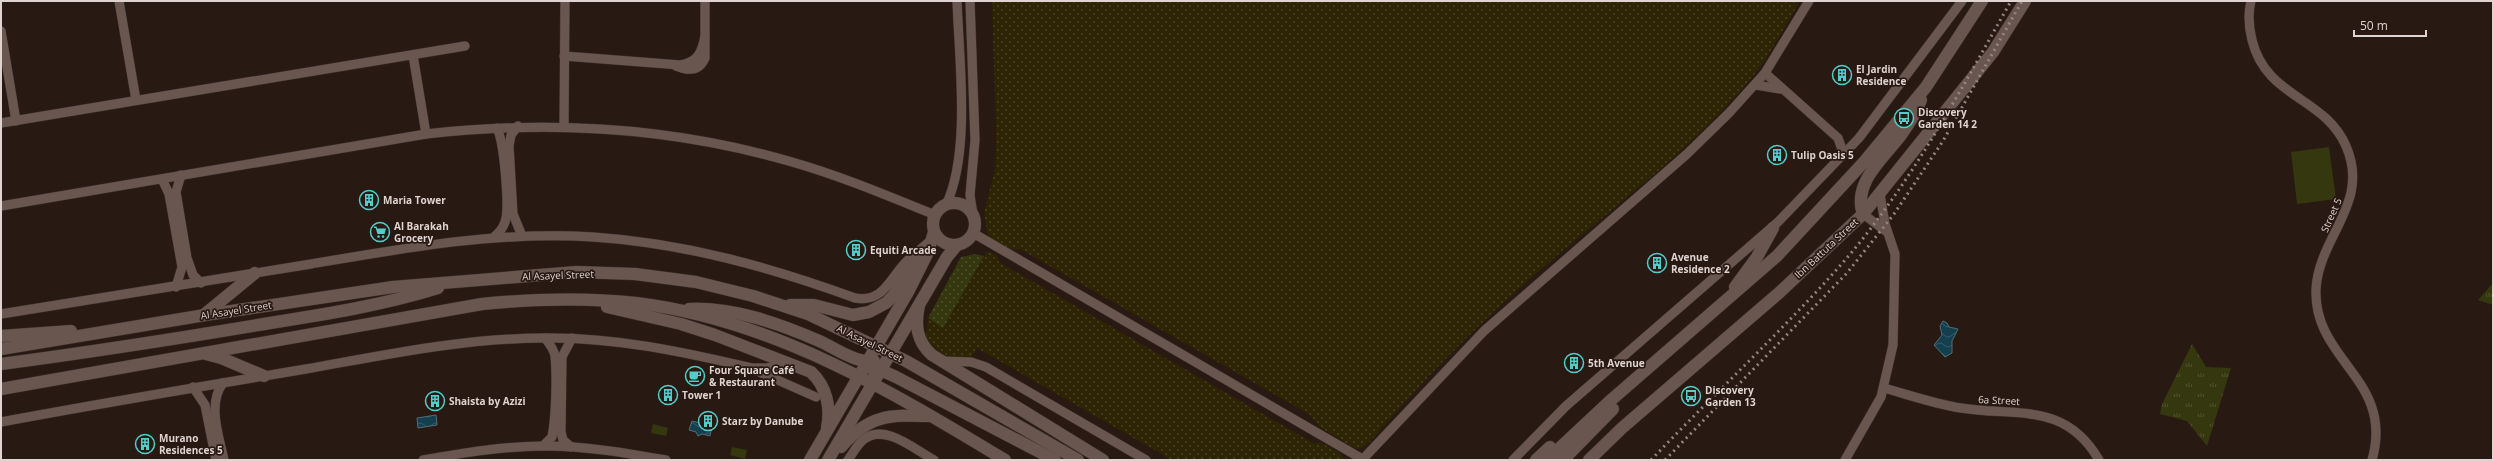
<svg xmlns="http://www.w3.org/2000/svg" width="2494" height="461" font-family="'Open Sans',sans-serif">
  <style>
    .grass { fill: url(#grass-tufts) }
    .sand { fill: url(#sand-dots) }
    .garden { fill: url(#garden-dots) }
    .pitch { fill: #35370f }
    .water { fill: url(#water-waves); stroke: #516c76 }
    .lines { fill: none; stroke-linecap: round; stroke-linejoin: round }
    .street-casing { stroke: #3e332f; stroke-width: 10 }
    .secondary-casing { stroke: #3e332f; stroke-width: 13 }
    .street { stroke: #69574f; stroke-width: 9 }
    .secondary { stroke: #69574f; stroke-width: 12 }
    .rail { stroke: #938681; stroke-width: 3; stroke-dasharray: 2 4; stroke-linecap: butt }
    .labels { text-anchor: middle; stroke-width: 3.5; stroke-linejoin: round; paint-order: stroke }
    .poi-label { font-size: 10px; font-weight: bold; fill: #dfd4d0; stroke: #281913; text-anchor: start }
    .street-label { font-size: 10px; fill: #dfd4d0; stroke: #281913 }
  </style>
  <defs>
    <pattern id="grass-tufts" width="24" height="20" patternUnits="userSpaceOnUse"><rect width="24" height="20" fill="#35370f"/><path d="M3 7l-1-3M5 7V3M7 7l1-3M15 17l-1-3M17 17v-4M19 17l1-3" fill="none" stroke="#525331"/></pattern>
    <pattern id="sand-dots" width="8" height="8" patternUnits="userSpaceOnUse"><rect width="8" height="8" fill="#2c2403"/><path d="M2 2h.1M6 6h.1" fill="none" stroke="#4a4327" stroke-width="1.8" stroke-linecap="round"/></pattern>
    <pattern id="garden-dots" width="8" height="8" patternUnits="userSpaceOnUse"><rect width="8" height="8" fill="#35370f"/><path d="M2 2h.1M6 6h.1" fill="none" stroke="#525331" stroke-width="1.8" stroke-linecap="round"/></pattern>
    <pattern id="water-waves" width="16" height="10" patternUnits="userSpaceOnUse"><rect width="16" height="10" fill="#143f4f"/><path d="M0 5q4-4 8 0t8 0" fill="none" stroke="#365a67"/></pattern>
  </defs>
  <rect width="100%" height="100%" fill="#281913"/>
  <g class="grass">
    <polygon points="2493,283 2493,305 2478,300"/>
    <polygon points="2192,344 2206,367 2231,368 2207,446 2187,421 2160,414 2162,404"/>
  </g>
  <g class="sand">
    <path d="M992 1H1800C1784 28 1769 57 1748 82 1685 156 1604 214 1531 278 1473 328 1420 384 1370 442L1360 449 1354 448 1320 427 1309 414 1020 249 1012 250 990 240 987 232 984 213 995 169 996 135Z"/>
    <path d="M987 251 998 256 999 262 1315 444 1320 442 1340 453 1345 460H1172L977 348 972 356C949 359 939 356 926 337L928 318 943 328Z"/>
  </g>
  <polygon class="garden" points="975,254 984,256 943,328 928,318 961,257"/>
  <g class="pitch">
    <polygon points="2329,147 2336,199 2297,204 2291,152"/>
    <polygon points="653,424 668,428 666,436 651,433"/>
    <polygon points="732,447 747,450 745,459 730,455"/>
  </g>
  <g class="water">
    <polygon points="1943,321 1947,323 1949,327 1958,329 1952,341 1952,353 1945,357 1934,345 1942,335 1940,326"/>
    <polygon points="436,415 437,425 418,428 417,418"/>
    <polygon points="692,421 712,426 710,436 702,434 698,436 696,432 689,430"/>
  </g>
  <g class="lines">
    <g class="street-casing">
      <g id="street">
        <polyline points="119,1 136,100"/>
        <polyline points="970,1 975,140 970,195 973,215"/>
        <path d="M2251 1C2248 13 2249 28 2252 40 2266 98 2325 97 2346 146 2371 203 2319 236 2316 289 2313 361 2395 379 2372 460"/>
        <polyline points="1,31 16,121"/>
        <polyline points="413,55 426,134"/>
        <path d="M564 56 680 65C698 62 702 52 705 36"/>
        <path d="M676 66C688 71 699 72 705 58V1"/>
        <polyline points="1765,73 1838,138 1844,155"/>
        <polyline points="1756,85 1780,89"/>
        <polyline points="1,123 465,46"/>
        <polyline points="518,126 511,135 509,146 513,214 522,236"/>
        <polyline points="564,126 565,1"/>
        <polyline points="181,175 176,192 187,258 193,275 201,283"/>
        <polyline points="162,179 169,194 182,267 176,287"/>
        <path d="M946 205C971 153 959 59 957 1"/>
        <path d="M1 206 426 134C550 120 672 127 792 162 841 176 888 196 935 215"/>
        <polyline points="1863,214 1887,232"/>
        <polyline points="973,233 1364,460"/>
        <path d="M494 237C499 233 503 228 505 222 510 208 504 142 497 128"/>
        <path d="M1 314C105 298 208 281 311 264 405 248 497 231 593 237 684 243 770 267 855 298 883 303 889 280 905 263 913 254 923 248 931 240"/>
        <polyline points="943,361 971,362 986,367 1146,460"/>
        <polyline points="755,370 816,397"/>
        <path d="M223 383C207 404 219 436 224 460"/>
        <polyline points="193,387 205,405 216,460"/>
        <path d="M1884 388C1909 395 1935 404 1961 408 2016 417 2065 401 2099 460"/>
        <path d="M1 422C103 403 204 386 306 369 385 355 464 338 545 338 615 337 684 352 752 368H767L789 363"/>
        <path d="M543 446 552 437C556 417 557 376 555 356 554 349 549 343 545 338"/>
        <polyline points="571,447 563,440 561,432 562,357 572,338"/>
        <path d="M423 460C462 453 504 446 544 446 586 446 626 453 666 460"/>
        <path d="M848 460C853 453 857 445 863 440 884 422 915 450 934 460"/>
        <polyline points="1362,460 1484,331 1687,154 1729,113 1765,73 1809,1"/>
        <polyline points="1513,460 1566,406 1778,222 1859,138 1962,1"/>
        <polyline points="1845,460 1881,397 1893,345 1895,254 1885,224 1880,194"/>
      </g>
    </g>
    <g class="secondary-casing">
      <g id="secondary">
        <circle cx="954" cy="224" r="21"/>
        <path d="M1863 214C1852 182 1885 157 1901 135 1909 124 1916 112 1921 100"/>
        <polyline points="1735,287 1757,257 1773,228"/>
        <polyline points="790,305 814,305 853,315 869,312 886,303 893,296 913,263 926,254"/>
        <path d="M919 305C915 324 916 341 932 355L1103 460"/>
        <path d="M607 307 681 324 715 335 811 372C827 387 831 408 827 428"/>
        <path d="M689 309C733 307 777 323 817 340 834 347 854 363 874 361"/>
        <polyline points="205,314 255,273"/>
        <polyline points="1,336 71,331"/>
        <polyline points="1,349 205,315 393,287 577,272 635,274 696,282 753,296 808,314 906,361 1078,460"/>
        <polyline points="206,354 221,358 264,376"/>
        <path d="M1 364C91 352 181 338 270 323 327 314 383 305 438 288"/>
        <polyline points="874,372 885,372 896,377 1055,460"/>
        <path d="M1 389 482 304C533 299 584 297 636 303 771 319 891 391 1005 460"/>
        <path d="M841 447C869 414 890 415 930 416"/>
        <polyline points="810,460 908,292 928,252 934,232"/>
        <polyline points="828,460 947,257 957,245"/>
        <polyline points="1536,460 1550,447"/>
        <polyline points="1547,460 1610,401 1777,256 1864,162 1926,87 1982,1"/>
        <polyline points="1563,460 1613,409"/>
        <polyline points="1589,460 1622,428 1780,292 1863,214 1993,52 2025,1"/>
      </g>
    </g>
    <use href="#street" class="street"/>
    <use href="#secondary" class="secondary"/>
    <g class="rail">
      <path d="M1651 460C1713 395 1779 334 1839 267 1909 188 1959 93 2011 1"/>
      <polyline points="1665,460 1847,273 1894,214 1943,141 2022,1"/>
    </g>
  </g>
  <defs>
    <g id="building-ring" transform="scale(1)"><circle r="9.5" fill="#281913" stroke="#53cdca" stroke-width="1.5"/><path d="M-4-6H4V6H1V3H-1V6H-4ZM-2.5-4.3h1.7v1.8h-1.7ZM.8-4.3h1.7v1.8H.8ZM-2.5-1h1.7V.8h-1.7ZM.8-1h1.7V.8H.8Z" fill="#53cdca"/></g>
    <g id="bus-ring" transform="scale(1)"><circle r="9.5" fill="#281913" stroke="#53cdca" stroke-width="1.5"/><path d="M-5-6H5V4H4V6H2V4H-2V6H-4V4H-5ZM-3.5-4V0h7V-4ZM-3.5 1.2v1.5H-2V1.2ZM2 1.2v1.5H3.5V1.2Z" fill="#53cdca"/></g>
    <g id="supermarket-ring" transform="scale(1)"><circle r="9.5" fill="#281913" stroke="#53cdca" stroke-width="1.5"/><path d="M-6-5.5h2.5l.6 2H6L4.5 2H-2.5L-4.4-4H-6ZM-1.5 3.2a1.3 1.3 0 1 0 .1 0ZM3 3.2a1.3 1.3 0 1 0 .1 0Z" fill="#53cdca"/></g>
    <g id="cafe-ring" transform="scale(1)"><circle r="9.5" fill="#281913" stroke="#53cdca" stroke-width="1.5"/><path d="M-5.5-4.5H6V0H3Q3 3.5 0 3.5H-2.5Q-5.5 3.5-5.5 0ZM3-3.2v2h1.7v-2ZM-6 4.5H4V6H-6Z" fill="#53cdca"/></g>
  </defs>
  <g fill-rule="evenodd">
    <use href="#building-ring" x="1842" y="75"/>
    <use href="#bus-ring" x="1904" y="118"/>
    <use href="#building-ring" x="1777" y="155"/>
    <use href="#building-ring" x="369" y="200"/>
    <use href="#supermarket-ring" x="380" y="232"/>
    <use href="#building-ring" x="856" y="250"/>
    <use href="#building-ring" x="1657" y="263"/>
    <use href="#building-ring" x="1574" y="363"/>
    <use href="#cafe-ring" x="695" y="376"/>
    <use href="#building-ring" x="668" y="395"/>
    <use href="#bus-ring" x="1691" y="396"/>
    <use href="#building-ring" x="435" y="401"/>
    <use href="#building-ring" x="708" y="421"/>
    <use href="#building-ring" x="145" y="444"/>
  </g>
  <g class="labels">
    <g class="poi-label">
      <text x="1856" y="73">El Jardin<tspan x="1856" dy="12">Residence</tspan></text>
      <text x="1918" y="116">Discovery<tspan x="1918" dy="12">Garden 14 2</tspan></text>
      <text x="1791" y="159">Tulip Oasis 5</text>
      <text x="383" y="204">Maria Tower</text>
      <text x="394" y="230">Al Barakah<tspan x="394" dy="12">Grocery</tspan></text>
      <text x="870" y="254">Equiti Arcade</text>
      <text x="1671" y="261">Avenue<tspan x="1671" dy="12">Residence 2</tspan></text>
      <text x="1588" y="367">5th Avenue</text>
      <text x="709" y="374">Four Square Café<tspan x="709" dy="12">&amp; Restaurant</tspan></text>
      <text x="1705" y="394">Discovery<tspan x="1705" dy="12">Garden 13</tspan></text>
      <text x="682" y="399">Tower 1</text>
      <text x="449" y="405">Shaista by Azizi</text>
      <text x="722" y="425">Starz by Danube</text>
      <text x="159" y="442">Murano<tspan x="159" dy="12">Residences 5</tspan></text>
    </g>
    <g class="street-label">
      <text transform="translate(2331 215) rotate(-66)" y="4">Street 5</text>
      <text transform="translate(1826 248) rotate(-43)" y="4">Ibn Battuta Street</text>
      <text transform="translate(558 275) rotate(-2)" y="4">Al Asayel Street</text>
      <text transform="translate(236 310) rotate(-9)" y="4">Al Asayel Street</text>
      <text transform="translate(870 343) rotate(26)" y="4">Al Asayel Street</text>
      <text transform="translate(1999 400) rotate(3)" y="4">6a Street</text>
    </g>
  </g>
  <rect width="2494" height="461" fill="none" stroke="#dfd4d0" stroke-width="4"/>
  <path d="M2354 30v6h72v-6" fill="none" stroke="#dfd4d0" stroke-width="2"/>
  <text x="2360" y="30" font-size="12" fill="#dfd4d0" stroke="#281913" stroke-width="3" paint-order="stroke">50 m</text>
</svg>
